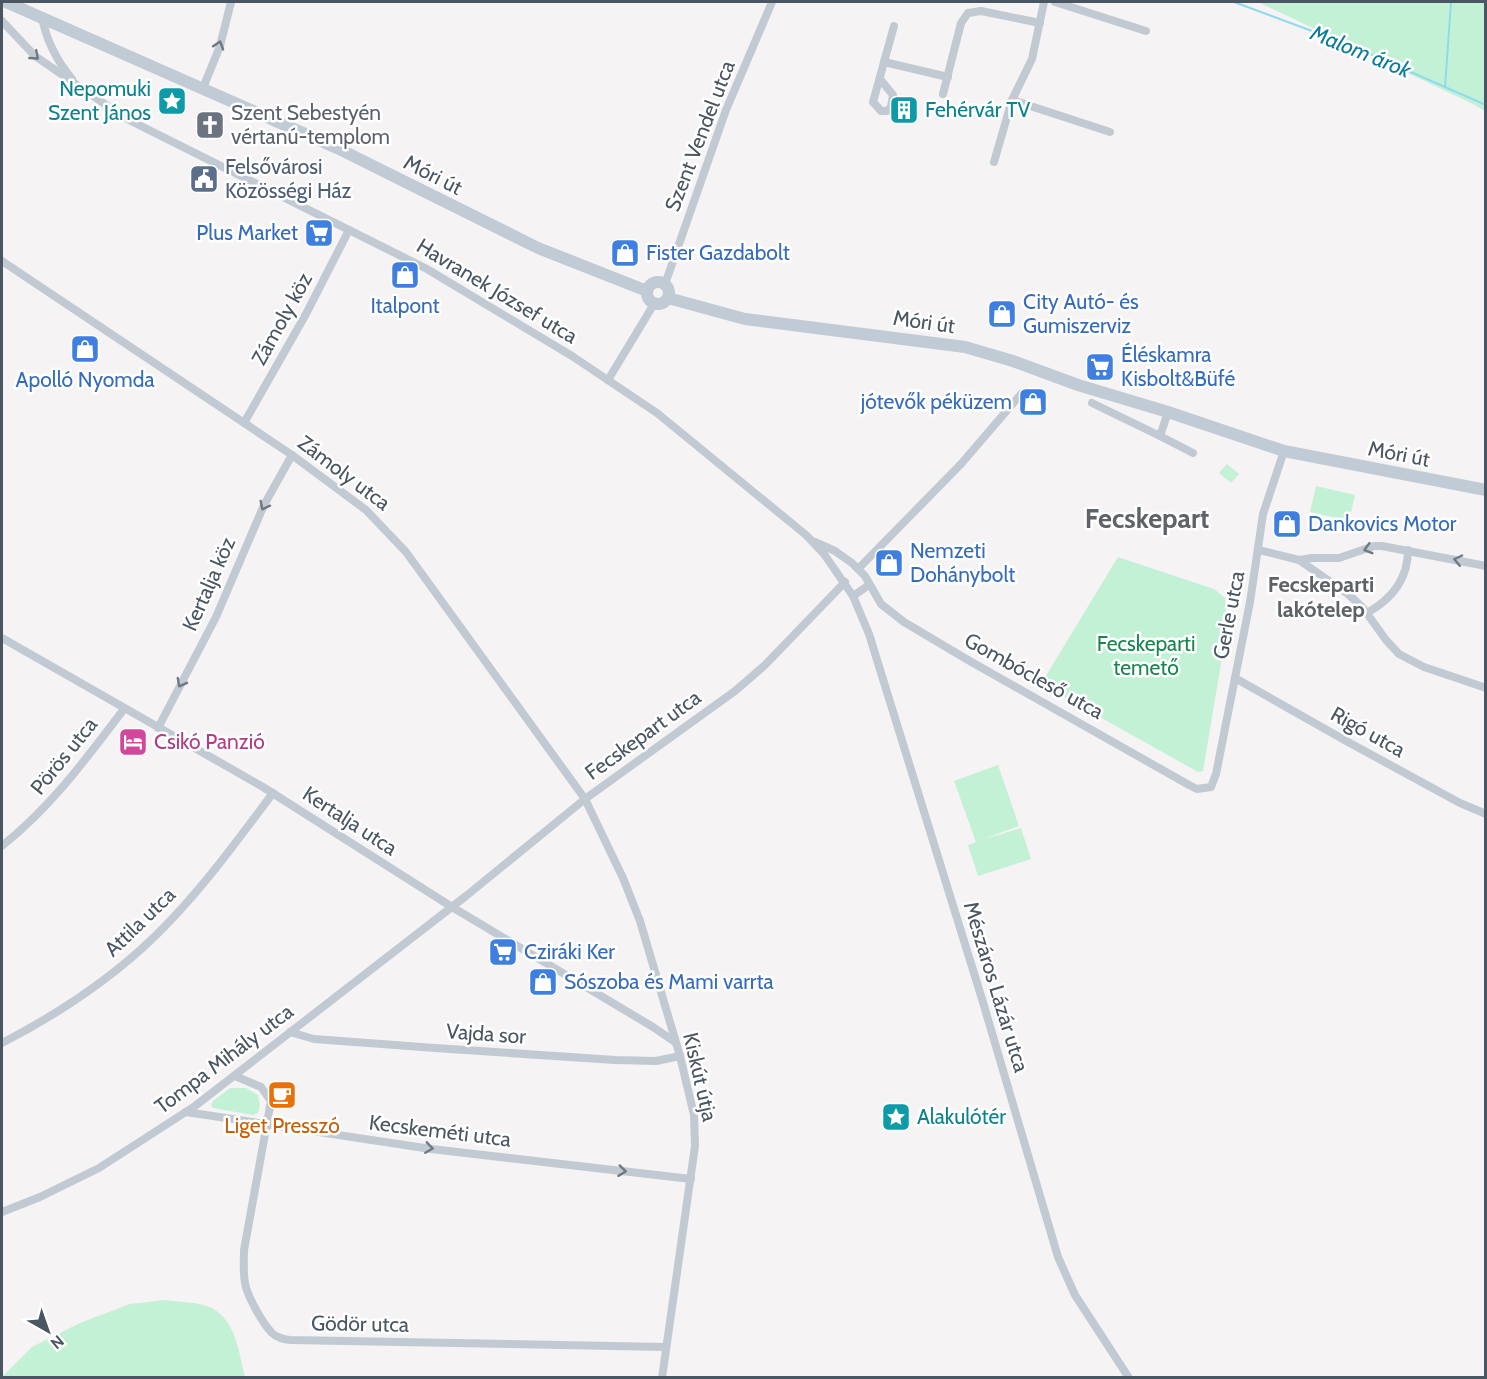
<svg xmlns="http://www.w3.org/2000/svg" width="1487" height="1379" font-family="Cabin,sans-serif">
  <style>
    .green { fill: #c3f1d5 }
    .lines { fill: none; stroke-linecap: round; stroke-linejoin: round }
    .stream { stroke: #90daee; stroke-width: 2 }
    .minor { stroke: #c1cad2; stroke-width: 8 }
    .secondary { stroke: #c1cbd6; stroke-width: 12 }
    .oneway { stroke: #6e7983 }
    .labels { text-anchor: middle; stroke-width: 5; stroke-linejoin: round; paint-order: stroke }
    .culture-label { font-size: 21px; fill: #0d838f; stroke: #fff; text-anchor: start }
    .worship-label { font-size: 21px; fill: #5b616d; stroke: #fff; text-anchor: start }
    .street-label { font-size: 21px; fill: #4a5661; stroke: #fff }
    .service-label { font-size: 21px; fill: #4e5e75; stroke: #fff; text-anchor: start }
    .shop-label { font-size: 21px; fill: #366cbe; stroke: #fff; text-anchor: start }
    .park-label { font-size: 21px; fill: #17864f; stroke: #fff }
    .hotel-label { font-size: 21px; fill: #b23c85; stroke: #fff; text-anchor: start }
    .food-label { font-size: 21px; fill: #c56008; stroke: #fff }
    .water-label { font-size: 22px; font-style: italic; fill: #0c7c9b; stroke: #fff }
    .neighbourhood-label { font-size: 22px; font-weight: bold; fill: #5f6368; stroke: #fff }
    .district-label { font-size: 27px; font-weight: bold; fill: #5f6368; stroke: #fff }
  </style>
  <rect width="100%" height="100%" fill="#f5f3f3"/>
  <g class="green">
    <polygon points="1258,2 1485,2 1485,111 1473,104"/>
    <polygon points="1227,464 1239,474 1231,483 1219,473"/>
    <polygon points="1316,486 1355,495 1349,521 1310,512"/>
    <polygon points="1118,557 1214,589 1225,598 1227,628 1203,771 1198,772 1041,684"/>
    <polygon points="998,765 1019,826 981,840 1021,828 1031,859 978,876 968,845 976,842 954,781"/>
    <polygon points="230,1088 246,1088 258,1095 260,1106 258,1113 253,1115 213,1108 211,1105 213,1101"/>
    <path d="M165 1300C179 1302 199 1302 212 1308 236 1321 239 1353 245 1377H2L32 1347 80 1323 130 1304Z"/>
  </g>
  <g class="lines">
    <g class="stream">
      <polyline points="1234,2 1347,44 1486,105"/>
      <polyline points="1445,87 1451,2"/>
    </g>
    <g class="minor">
      <polyline points="1055,2 1146,31"/>
      <path d="M42 17C46 39 57 61 72 79"/>
      <polyline points="2,21 35,56 125,118 427,269 572,356 657,413 806,535 824,554 853,596 869,634 982,999 1058,1257 1075,1295 1129,1378"/>
      <polyline points="884,62 948,77"/>
      <path d="M880 79 893 95 891 107 887 111H881L873 102C880 76 887 51 894 26"/>
      <polyline points="203,88 220,46 231,2"/>
      <polyline points="943,94 961,23 968,13 981,11 1040,23"/>
      <polyline points="1012,100 1110,132"/>
      <polyline points="994,162 1012,100 1032,59 1044,2"/>
      <polyline points="2,261 292,455 366,510 406,552 585,799 623,878 640,921 680,1056 694,1115 695,1146 662,1378"/>
      <polyline points="665,284 726,110 772,2"/>
      <polyline points="608,380 654,304"/>
      <polyline points="1092,403 1160,436 1193,453"/>
      <polyline points="244,423 306,314 349,230"/>
      <polyline points="1160,436 1168,412"/>
      <polyline points="815,542 835,551 852,563 865,576 881,604 904,622 968,660 1189,785 1197,789 1211,787 1216,774 1250,602 1263,514 1284,451"/>
      <polyline points="1259,550 1299,560 1312,558 1339,558 1374,546 1382,546 1486,566"/>
      <polyline points="1299,560 1348,594 1363,608 1386,640 1399,654 1424,667 1486,688"/>
      <polyline points="858,569 961,464 1021,394"/>
      <polyline points="853,596 869,585"/>
      <path d="M1367 613C1392 599 1408 579 1408 550"/>
      <polyline points="2,638 263,787 452,907 653,1027 675,1042"/>
      <polyline points="1235,678 1348,742 1460,803 1486,814"/>
      <polyline points="158,728 216,617 264,505 292,455"/>
      <path d="M2 846C52 806 85 760 124 709"/>
      <polyline points="290,1032 314,1039 435,1048 615,1060 656,1061 680,1056"/>
      <path d="M2 1043C64 1011 122 972 170 921 208 881 240 837 273 793"/>
      <path d="M235 1076 261 1087 271 1101 244 1250C244 1261 243 1272 245 1283 247 1296 263 1324 272 1333 277 1338 283 1339 290 1340L666 1347"/>
      <polyline points="186,1112 431,1149 691,1179"/>
      <polyline points="2,1212 40,1197 99,1168 195,1106 466,896 585,799 735,691 765,665 845,582"/>
    </g>
    <g class="secondary">
      <polyline points="6,2 337,148 538,248 647,291"/>
      <circle cx="658" cy="293" r="11"/>
      <polyline points="668,298 745,319 965,347 1013,361 1078,385 1168,412 1284,451 1486,490"/>
    </g>
  </g>
  <defs><path id="oneway-chevron" d="M-2-3.5L2.5 0L-2 3.5" fill="none" stroke-width="1.6" stroke-linecap="round" stroke-linejoin="round" transform="scale(1.5)"/></defs>
  <g class="oneway">
    <use href="#oneway-chevron" transform="translate(219 45) rotate(-72)"/>
    <use href="#oneway-chevron" transform="translate(35 56) rotate(41)"/>
    <use href="#oneway-chevron" transform="translate(264 506) rotate(117)"/>
    <use href="#oneway-chevron" transform="translate(1368 549) rotate(164)"/>
    <use href="#oneway-chevron" transform="translate(1458 560) rotate(-168)"/>
    <use href="#oneway-chevron" transform="translate(181 683) rotate(118)"/>
    <use href="#oneway-chevron" transform="translate(429 1148) rotate(8)"/>
    <use href="#oneway-chevron" transform="translate(622 1171) rotate(7)"/>
  </g>
  <defs>
    <g id="sight-square" transform="scale(1.5)"><rect x="-9" y="-9" width="18" height="18" rx="4" fill="#0f9aa8" stroke="#fff"/><path d="M0-6L1.8-2.2L6-1.7L2.9 1.2L3.7 5.4L0 3.3L-3.7 5.4L-2.9 1.2L-6-1.7L-1.8-2.2Z" fill="#fff"/></g>
    <g id="building-square" transform="scale(1.5)"><rect x="-9" y="-9" width="18" height="18" rx="4" fill="#0f9aa8" stroke="#fff"/><path d="M-4-6H4V6H1V3H-1V6H-4ZM-2.5-4.3h1.7v1.8h-1.7ZM.8-4.3h1.7v1.8H.8ZM-2.5-1h1.7V.8h-1.7ZM.8-1h1.7V.8H.8Z" fill="#fff"/></g>
    <g id="church-square" transform="scale(1.5)"><rect x="-9" y="-9" width="18" height="18" rx="4" fill="#6b7280" stroke="#fff"/><path d="M-1.2-6h2.4v3.5h3.3v2.4h-3.3V6h-2.4V-.1h-3.3v-2.4h3.3Z" fill="#fff"/></g>
    <g id="civic-square" transform="scale(1.5)"><rect x="-9" y="-9" width="18" height="18" rx="4" fill="#5c6f8a" stroke="#fff"/><path d="M-.6-6.5H3V-4.5H.6V-3L4-1V1h2V6H-6V1h2V-1L-.6-3ZM-1.2 2.5V6h2.4V2.5Z" fill="#fff"/></g>
    <g id="supermarket-square" transform="scale(1.5)"><rect x="-9" y="-9" width="18" height="18" rx="4" fill="#3f7fe0" stroke="#fff"/><path d="M-6-5.5h2.5l.6 2H6L4.5 2H-2.5L-4.4-4H-6ZM-1.5 3.2a1.3 1.3 0 1 0 .1 0ZM3 3.2a1.3 1.3 0 1 0 .1 0Z" fill="#fff"/></g>
    <g id="shop-square" transform="scale(1.5)"><rect x="-9" y="-9" width="18" height="18" rx="4" fill="#3f7fe0" stroke="#fff"/><path d="M-5-2.5h2.3a2.7 3.5 0 0 1 5.4 0H5L5.5 6h-11ZM-1.5-2.5h3a1.5 2.3 0 0 0-3 0Z" fill="#fff"/></g>
    <g id="hotel-square" transform="scale(1.5)"><rect x="-9" y="-9" width="18" height="18" rx="4" fill="#d1479c" stroke="#fff"/><path d="M-6-4.5h1.5V1H6V5H4.5V3h-9V5H-6ZM-4 0a1.8 1.8 0 1 1 3.6 0ZM.5 0V-2.5h3Q6-2.5 6 0Z" fill="#fff"/></g>
    <g id="cafe-square" transform="scale(1.5)"><rect x="-9" y="-9" width="18" height="18" rx="4" fill="#e8710a" stroke="#fff"/><path d="M-5.5-4.5H6V0H3Q3 3.5 0 3.5H-2.5Q-5.5 3.5-5.5 0ZM3-3.2v2h1.7v-2ZM-6 4.5H4V6H-6Z" fill="#fff"/></g>
  </defs>
  <g fill-rule="evenodd">
    <use href="#sight-square" x="172" y="101"/>
    <use href="#building-square" x="904" y="110"/>
    <use href="#church-square" x="210" y="125"/>
    <use href="#civic-square" x="204" y="179"/>
    <use href="#supermarket-square" x="319" y="233"/>
    <use href="#shop-square" x="625" y="253"/>
    <use href="#shop-square" x="405" y="275"/>
    <use href="#shop-square" x="1002" y="314"/>
    <use href="#shop-square" x="85" y="349"/>
    <use href="#supermarket-square" x="1100" y="367"/>
    <use href="#shop-square" x="1033" y="402"/>
    <use href="#shop-square" x="1287" y="524"/>
    <use href="#shop-square" x="889" y="563"/>
    <use href="#hotel-square" x="133" y="742"/>
    <use href="#supermarket-square" x="503" y="952"/>
    <use href="#shop-square" x="543" y="982"/>
    <use href="#cafe-square" x="282" y="1095"/>
    <use href="#sight-square" x="896" y="1117"/>
  </g>
  <g class="labels">
    <g class="culture-label">
      <text x="151" y="96" text-anchor="end">Nepomuki<tspan x="151" dy="24">Szent János</tspan></text>
      <text x="925" y="117">Fehérvár TV</text>
      <text x="917" y="1124">Alakulótér</text>
    </g>
    <g class="worship-label">
      <text x="231" y="120">Szent Sebestyén<tspan x="231" dy="24">vértanú-templom</tspan></text>
    </g>
    <g class="street-label">
      <text transform="translate(700 136) rotate(-69)" y="7">Szent Vendel utca</text>
      <text transform="translate(433 175) rotate(27)" y="7">Móri út</text>
      <text transform="translate(497 291) rotate(31)" y="7">Havranek József utca</text>
      <text transform="translate(282 319) rotate(-61)" y="7">Zámoly köz</text>
      <text transform="translate(924 322) rotate(8)" y="7">Móri út</text>
      <text transform="translate(1399 454) rotate(11)" y="7">Móri út</text>
      <text transform="translate(344 473) rotate(37)" y="7">Zámoly utca</text>
      <text transform="translate(209 584) rotate(-66)" y="7">Kertalja köz</text>
      <text transform="translate(1229 615) rotate(-79)" y="7">Gerle utca</text>
      <text transform="translate(1034 676) rotate(29)" y="7">Gombócleső utca</text>
      <text transform="translate(1368 732) rotate(29)" y="7">Rigó utca</text>
      <text transform="translate(643 735) rotate(-36)" y="7">Fecskepart utca</text>
      <text transform="translate(64 756) rotate(-51)" y="7">Pörös utca</text>
      <text transform="translate(350 821) rotate(33)" y="7">Kertalja utca</text>
      <text transform="translate(140 922) rotate(-44)" y="7">Attila utca</text>
      <text transform="translate(996 987) rotate(73)" y="7">Mészáros Lázár utca</text>
      <text transform="translate(486 1034) rotate(4)" y="7">Vajda sor</text>
      <text transform="translate(224 1059) rotate(-37)" y="7">Tompa Mihály utca</text>
      <text transform="translate(700 1077) rotate(77)" y="7">Kiskút útja</text>
      <text transform="translate(440 1131) rotate(7)" y="7">Kecskeméti utca</text>
      <text transform="translate(360 1324) rotate(1)" y="7">Gödör utca</text>
    </g>
    <g class="service-label">
      <text x="225" y="174">Felsővárosi<tspan x="225" dy="24">Közösségi Ház</tspan></text>
    </g>
    <g class="shop-label">
      <text x="298" y="240" text-anchor="end">Plus Market</text>
      <text x="646" y="260">Fister Gazdabolt</text>
      <text x="1023" y="309">City Autó- és<tspan x="1023" dy="24">Gumiszerviz</tspan></text>
      <text x="405" y="313" text-anchor="middle">Italpont</text>
      <text x="1121" y="362">Éléskamra<tspan x="1121" dy="24">Kisbolt&amp;Büfé</tspan></text>
      <text x="85" y="387" text-anchor="middle">Apolló Nyomda</text>
      <text x="1012" y="409" text-anchor="end">jótevők péküzem</text>
      <text x="1308" y="531">Dankovics Motor</text>
      <text x="910" y="558">Nemzeti<tspan x="910" dy="24">Dohánybolt</tspan></text>
      <text x="524" y="959">Cziráki Ker</text>
      <text x="564" y="989">Sószoba és Mami varrta</text>
    </g>
    <g class="park-label">
      <text x="1146" y="651">Fecskeparti<tspan x="1146" dy="24">temető</tspan></text>
    </g>
    <g class="hotel-label">
      <text x="154" y="749">Csikó Panzió</text>
    </g>
    <g class="food-label">
      <text x="282" y="1133">Liget Presszó</text>
    </g>
    <g class="water-label">
      <text transform="translate(1361 51) rotate(22)" y="8">Malom árok</text>
    </g>
    <g class="neighbourhood-label">
      <text x="1321" y="592">Fecskeparti<tspan x="1321" dy="25">lakótelep</tspan></text>
    </g>
    <g class="district-label">
      <text x="1147" y="528">Fecskepart</text>
    </g>
  </g>
  <rect width="1487" height="1379" fill="none" stroke="#4a5661" stroke-width="6"/>
  <g transform="translate(48 1331) rotate(140)" stroke="#ffffff" stroke-width="4.5" paint-order="stroke">
  <path d="M0-4.5L10 22L0 15L-10 22Z" fill="#4a5661"/>
  <text y="-9" font-size="16" font-weight="bold" text-anchor="middle" fill="#4a5661">N</text>
  </g>
</svg>
